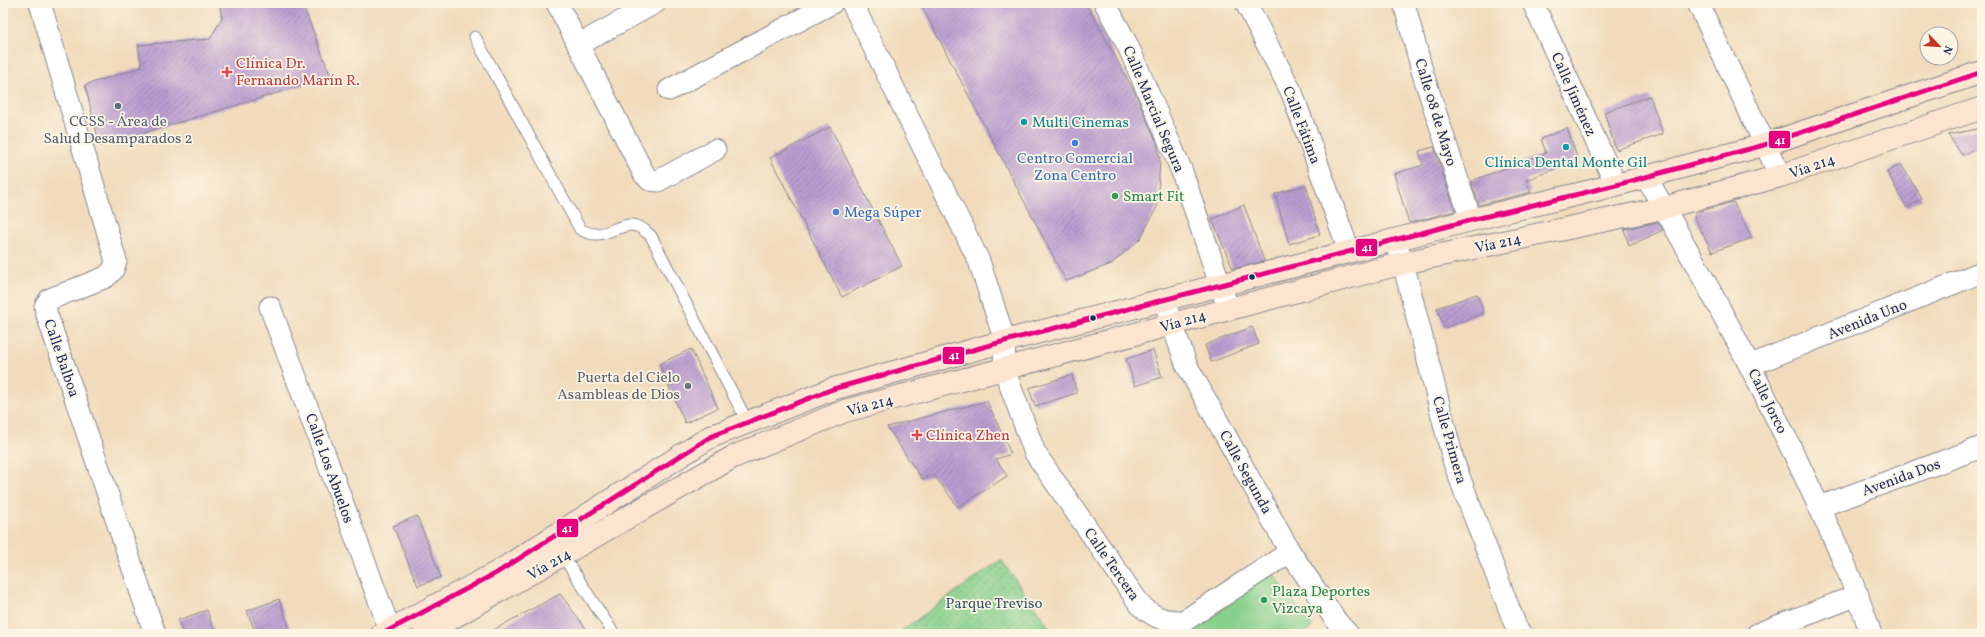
<svg xmlns="http://www.w3.org/2000/svg" width="1985" height="637" font-family="Vollkorn,serif">
  <style>
    .green { fill: url(#green-dots); stroke: #518075 }
    .pitch { fill: #87d08c; stroke: #518075 }
    .building { fill: url(#building-hatch) }
    .lines { fill: none; stroke-linecap: round; stroke-linejoin: round }
    .lane-casing { stroke: #86858d; stroke-width: 13 }
    .street-casing { stroke: #86858d; stroke-width: 23 }
    .secondary-casing { stroke: #86858d; stroke-width: 24 }
    .lane { stroke: #fff; stroke-width: 11 }
    .street { stroke: #fff; stroke-width: 21 }
    .secondary { stroke: #fce5d0; stroke-width: 22 }
    .bus-1-casing { stroke: #fcf5e5; stroke-width: 8 }
    .bus-1 { stroke: #e5007d; stroke-width: 5 }
    .health-dot { fill: #e0444e; stroke: #fcf5e5; stroke-width: 1.5 }
    .service-dot { fill: #5c6f8a; stroke: #fcf5e5; stroke-width: 1.5 }
    .culture-dot { fill: #0f9aa8; stroke: #fcf5e5; stroke-width: 1.5 }
    .shop-dot { fill: #3f7fe0; stroke: #fcf5e5; stroke-width: 1.5 }
    .leisure-dot { fill: #2e9e5b; stroke: #fcf5e5; stroke-width: 1.5 }
    .bus-dot { fill: #1b2f5e; stroke: #fcf5e5; stroke-width: 1.5 }
    .worship-dot { fill: #6b7280; stroke: #fcf5e5; stroke-width: 1.5 }
    .labels { text-anchor: middle; stroke-width: 3.5; stroke-linejoin: round; paint-order: stroke }
    .health-label { font-size: 15px; fill: #be3a42; stroke: #fcf5e5; text-anchor: start }
    .street-label { font-size: 15px; fill: #1b2f5e; stroke: #fcf5e5 }
    .service-label { font-size: 15px; fill: #4e5e75; stroke: #fcf5e5 }
    .culture-label { font-size: 15px; fill: #0d838f; stroke: #fcf5e5; text-anchor: start }
    .shop-label { font-size: 15px; fill: #366cbe; stroke: #fcf5e5 }
    .leisure-label { font-size: 15px; fill: #27864d; stroke: #fcf5e5; text-anchor: start }
    .worship-label { font-size: 15px; fill: #5b616d; stroke: #fcf5e5; text-anchor: end }
    .park-label { font-size: 15px; fill: #36576a; stroke: #fcf5e5 }
    .line-badge { stroke: #fcf5e5; stroke-width: 1.5 }
    .badge-label { font-size: 11px; text-anchor: middle; font-weight: bold; fill: #fff }
  </style>
  <defs>
    <pattern id="green-dots" width="8" height="8" patternUnits="userSpaceOnUse"><rect width="8" height="8" fill="#87d08c"/><path d="M2 2h.1M6 6h.1" fill="none" stroke="#6ea976" stroke-width="1.8" stroke-linecap="round"/></pattern>
    <pattern id="building-hatch" width="6" height="6" patternUnits="userSpaceOnUse"><rect width="6" height="6" fill="#bb9dd0"/><path d="M-1 1l2-2M0 6l6-6M5 7l2-2" fill="none" stroke="#9780ac"/></pattern>
  </defs>
  <rect width="100%" height="100%" fill="#fcf5e5"/>
  <filter id="ink" filterUnits="userSpaceOnUse"><feTurbulence type="fractalNoise" baseFrequency=".025" numOctaves="2"/><feDisplacementMap in="SourceGraphic" scale="8" xChannelSelector="R" yChannelSelector="G"/><feConvolveMatrix kernelMatrix="1 2 1 2 8 2 1 2 1" color-interpolation-filters="sRGB"/></filter>
  <filter id="wash" filterUnits="userSpaceOnUse"><feTurbulence type="fractalNoise" baseFrequency=".012" numOctaves="4" result="noise"/><feDisplacementMap in="SourceGraphic" scale="16" xChannelSelector="R" yChannelSelector="G"/><feGaussianBlur stdDeviation="0.9" result="paint"/><feColorMatrix in="noise" values="0 0 0 0 0 0 0 0 0 0 0 0 0 0 0 0 0 1.4 0 .05"/><feComposite in="paint" operator="in"/></filter>
  <g filter="url(#wash)">
    <rect width="100%" height="100%" fill="#f1dbbc"/>
    <polygon class="green" points="1001,560 1054,634 897,634 992,566"/>
    <polygon class="pitch" points="1273,573 1312,627 1305,634 1188,634"/>
    <g id="blocks">
      <g class="building">
        <polygon points="219,3 302,3 331,77 100,146 85,85 142,67 138,45 210,39 222,18"/>
        <polygon points="920,3 1086,3 1135,93 1157,143 1160,160 1157,207 1140,239 1111,264 1066,281"/>
        <polygon points="1650,96 1663,134 1616,150 1604,112"/>
        <polygon points="830,127 902,266 842,297 770,158"/>
        <polygon points="1567,128 1578,160 1526,180 1531,192 1479,205 1471,181 1546,153 1541,139"/>
        <polygon points="1982,128 1982,146 1962,155 1948,135"/>
        <polygon points="1434,147 1455,211 1409,223 1394,174 1423,165 1419,151"/>
        <polygon points="1901,164 1922,199 1907,208 1887,172"/>
        <polygon points="1306,185 1320,235 1289,244 1275,194"/>
        <polygon points="1733,202 1752,238 1712,252 1694,217 1697,212"/>
        <polygon points="1244,205 1264,261 1233,269 1212,219"/>
        <polygon points="1658,222 1663,230 1629,246 1624,229"/>
        <polygon points="1477,294 1484,313 1444,328 1437,308"/>
        <polygon points="1252,327 1259,344 1211,362 1205,345"/>
        <polygon points="691,349 718,408 685,423 659,364"/>
        <polygon points="1153,350 1162,377 1135,386 1126,359"/>
        <polygon points="1072,375 1077,393 1035,406 1029,388"/>
        <polygon points="987,401 1011,454 996,459 1007,476 958,507 934,475 922,479 887,427"/>
        <polygon points="417,516 441,577 418,586 393,526"/>
        <polygon points="560,594 590,634 486,634"/>
        <polygon points="279,599 292,634 256,634 247,611"/>
        <polygon points="207,610 215,634 183,634 178,620"/>
      </g>
    </g>
  </g>
  <g filter="url(#ink)">
    <use href="#blocks" fill-opacity="0" stroke="#86858d" stroke-width="1"/>
    <g class="lines">
      <g class="lane-casing">
        <g id="lane">
          <path d="M475 37 580 229C606 245 621 216 641 228 645 230 648 234 651 236L748 423"/>
          <polyline points="563,556 614,634"/>
        </g>
      </g>
      <g class="street-casing">
        <g id="street">
          <polyline points="40,3 116,261 113,270 106,277 50,299 45,306 46,312 155,634"/>
          <polyline points="557,3 644,174 650,180 658,181 715,150"/>
          <path d="M852 3 979 261 1005 341 1004 369 1035 453 1141 606C1157 619 1164 621 1184 621L1290 552"/>
          <polyline points="1105,3 1128,46 1181,169 1228,308"/>
          <polyline points="1246,3 1292,93 1349,251"/>
          <polyline points="1404,3 1423,74 1471,220"/>
          <polyline points="1533,3 1616,185"/>
          <polyline points="1698,3 1780,176"/>
          <polyline points="578,45 655,3"/>
          <polyline points="669,90 832,3"/>
          <path d="M1646 177C1699 267 1748 360 1794 454 1822 513 1851 572 1871 634"/>
          <polyline points="1394,240 1403,263 1454,463 1516,627 1521,634"/>
          <polyline points="1164,300 1186,364 1290,552 1337,622 1348,634"/>
          <polyline points="270,307 390,630 393,634"/>
          <polyline points="1751,365 1982,272"/>
          <polyline points="1819,507 1982,447"/>
          <polyline points="1757,634 1858,595"/>
        </g>
      </g>
      <g class="secondary-casing">
        <g id="secondary">
          <polyline points="382,634 498,572 710,437 833,389 1005,341 1471,220 1616,185 1764,145 1982,72"/>
          <polyline points="424,634 733,457 845,411 1403,263 1663,208 1780,176 1982,108"/>
        </g>
      </g>
      <use href="#lane" class="lane"/>
      <use href="#street" class="street"/>
      <use href="#secondary" class="secondary"/>
      <g class="bus-1-casing">
        <polyline id="bus-1" points="382,634 498,572 710,437 833,389 1005,341 1471,220 1616,185 1764,145 1982,72"/>
      </g>
      <use href="#bus-1" class="bus-1"/>
    </g>
  </g>
  <g class="health-dot">
    <path d="M225 66h4v4h4v4h-4v4h-4v-4h-4v-4h4z"/>
    <path d="M915 429h4v4h4v4h-4v4h-4v-4h-4v-4h4z"/>
  </g>
  <circle class="service-dot" cx="118" cy="106" r="4"/>
  <g class="culture-dot">
    <circle cx="1024" cy="122" r="4"/>
    <circle cx="1566" cy="147" r="4"/>
  </g>
  <g class="shop-dot">
    <circle cx="1075" cy="143" r="4"/>
    <circle cx="836" cy="212" r="4"/>
  </g>
  <g class="leisure-dot">
    <circle cx="1115" cy="196" r="4"/>
    <circle cx="1264" cy="600" r="4"/>
  </g>
  <g class="bus-dot">
    <circle cx="1252" cy="277" r="3.5"/>
    <circle cx="1093" cy="318" r="3.5"/>
  </g>
  <circle class="worship-dot" cx="688" cy="386" r="4"/>
  <g class="labels">
    <g class="health-label">
      <text x="236" y="68">Clínica Dr.<tspan x="236" dy="17">Fernando Marín R.</tspan></text>
      <text x="926" y="440">Clínica Zhen</text>
    </g>
    <g class="street-label">
      <text transform="translate(1574 94) rotate(66)" y="5">Calle Jiménez</text>
      <text transform="translate(1154 109) rotate(67)" y="5">Calle Marcial Segura</text>
      <text transform="translate(1436 112) rotate(73)" y="5">Calle 08 de Mayo</text>
      <text transform="translate(1302 125) rotate(69)" y="5">Calle Fátima</text>
      <text transform="translate(1812 166) rotate(-19)" y="5">Vía 214</text>
      <text transform="translate(1498 243) rotate(-12)" y="5">Vía 214</text>
      <text transform="translate(1867 319) rotate(-22)" y="5">Avenida Uno</text>
      <text transform="translate(1183 321) rotate(-16)" y="5">Vía 214</text>
      <text transform="translate(62 358) rotate(71)" y="5">Calle Balboa</text>
      <text transform="translate(1768 401) rotate(64)" y="5">Calle Jorco</text>
      <text transform="translate(870 405) rotate(-15)" y="5">Vía 214</text>
      <text transform="translate(1450 440) rotate(74)" y="5">Calle Primera</text>
      <text transform="translate(330 468) rotate(70)" y="5">Calle Los Abuelos</text>
      <text transform="translate(1246 472) rotate(61)" y="5">Calle Segunda</text>
      <text transform="translate(1901 477) rotate(-20)" y="5">Avenida Dos</text>
      <text transform="translate(549 564) rotate(-30)" y="5">Vía 214</text>
      <text transform="translate(1112 564) rotate(55)" y="5">Calle Tercera</text>
    </g>
    <g class="service-label">
      <text x="118" y="126">CCSS - Área de<tspan x="118" dy="17">Salud Desamparados 2</tspan></text>
    </g>
    <g class="culture-label">
      <text x="1032" y="127">Multi Cinemas</text>
      <text x="1566" y="167" text-anchor="middle">Clínica Dental Monte Gil</text>
    </g>
    <g class="shop-label">
      <text x="1075" y="163">Centro Comercial<tspan x="1075" dy="17">Zona Centro</tspan></text>
      <text x="844" y="217" text-anchor="start">Mega Súper</text>
    </g>
    <g class="leisure-label">
      <text x="1123" y="201">Smart Fit</text>
      <text x="1272" y="596">Plaza Deportes<tspan x="1272" dy="17">Vizcaya</tspan></text>
    </g>
    <g class="worship-label">
      <text x="680" y="382">Puerta del Cielo<tspan x="680" dy="17">Asambleas de Dios</tspan></text>
    </g>
    <g class="park-label">
      <text x="994" y="608">Parque Treviso</text>
    </g>
  </g>
  <g class="line-badge">
    <rect x="1768" y="130" width="23" height="19" rx="4" fill="#e5007d"/>
    <rect x="1355" y="238" width="23" height="19" rx="4" fill="#e5007d"/>
    <rect x="942" y="346" width="23" height="19" rx="4" fill="#e5007d"/>
    <rect x="556" y="518" width="23" height="20" rx="4" fill="#e5007d"/>
  </g>
  <g class="badge-label">
    <text x="1780" y="144">41</text>
    <text x="1367" y="251">41</text>
    <text x="954" y="359">41</text>
    <text x="567" y="532">41</text>
  </g>
  <rect width="1985" height="637" fill="none" stroke="#fcf5e5" stroke-width="16"/>
  <g transform="translate(1939 46) rotate(115)"><circle r="19" fill="#fcf5e5" stroke="#a2a6af"/>
  <path d="M0-3L7 15L0 10L-7 15Z" fill="#c8321e"/>
  <text y="-6" font-size="11" font-weight="bold" text-anchor="middle" fill="#1b2f5e">N</text>
  </g>
</svg>
